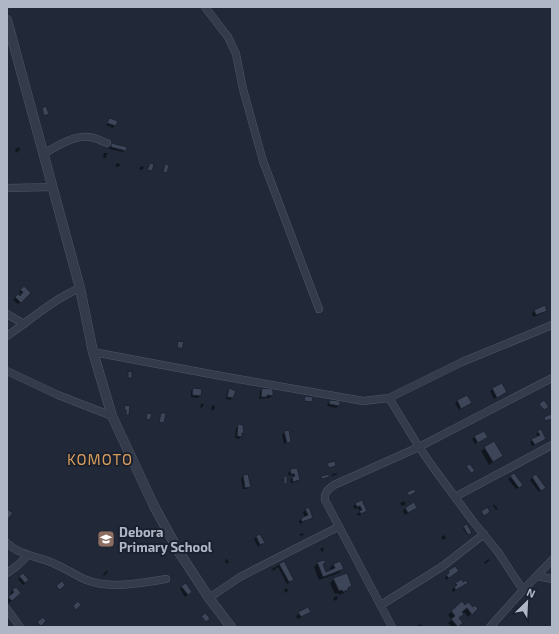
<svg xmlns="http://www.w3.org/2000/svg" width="559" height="634" font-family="'Exo 2',sans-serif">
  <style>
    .shadow { fill: #0007 }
    .building { fill: #3d4659; stroke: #1c2230 }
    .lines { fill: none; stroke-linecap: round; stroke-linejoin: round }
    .minor-casing { stroke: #4f5664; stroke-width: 8 }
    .tertiary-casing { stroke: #4f5664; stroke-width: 10 }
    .minor { stroke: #343b4a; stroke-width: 7 }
    .tertiary { stroke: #343b4a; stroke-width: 9 }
    .labels { text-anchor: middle; stroke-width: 4; stroke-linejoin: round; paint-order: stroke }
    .poi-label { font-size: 13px; font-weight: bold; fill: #afb6c6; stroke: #1a202e; text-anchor: start }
    .quarter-label { font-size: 15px; letter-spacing: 1px; fill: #d59c5b; stroke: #1a202e }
  </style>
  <rect width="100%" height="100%" fill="#212939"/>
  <g class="shadow">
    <polygon points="110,119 115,125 113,128 106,125"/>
    <polygon points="112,144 125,150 123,152 109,149"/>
    <polygon points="19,147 20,150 16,153 15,149"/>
    <polygon points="104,153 107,153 106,158 103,158"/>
    <polygon points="117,163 120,164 119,167 115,166"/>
    <polygon points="141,166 144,167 142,170 139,169"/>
    <polygon points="24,287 30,293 18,304 13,300 18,295 20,297 22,295 19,292"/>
    <polygon points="544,306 546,310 543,313 533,317 532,313 534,311"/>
    <polygon points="502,384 506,392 494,399 490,391"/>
    <polygon points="194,389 200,396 198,398 191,397 191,391"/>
    <polygon points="229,389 233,397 230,400 226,399 227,392"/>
    <polygon points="263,389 272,396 269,398 259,399 260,391"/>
    <polygon points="330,401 339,405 336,408 327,406 328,403"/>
    <polygon points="457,401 470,403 459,410 455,403"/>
    <polygon points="201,404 204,404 202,408 200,407"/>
    <polygon points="212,405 215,406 214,410 211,410"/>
    <polygon points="239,425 243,433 239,439 235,438 236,428"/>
    <polygon points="541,430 543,441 532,446 530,442 538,437 536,434"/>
    <polygon points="285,432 290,441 284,444 282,435"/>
    <polygon points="475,437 486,437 475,444 472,439"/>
    <polygon points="493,442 501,456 489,465 481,451"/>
    <polygon points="297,469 299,480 297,482 291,483 290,480 292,478 292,475 289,476 288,473 291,470"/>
    <polygon points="337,473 336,475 332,476 332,474"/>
    <polygon points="514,475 519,487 516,489 508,479"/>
    <polygon points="243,476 248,476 250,486 247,489 243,489 241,479"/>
    <polygon points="532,478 542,490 539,492 530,480"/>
    <polygon points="361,501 366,511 358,516 357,514 360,512 358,508 355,509 353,506"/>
    <polygon points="404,501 406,504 402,506 400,503"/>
    <polygon points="494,504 498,509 496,510 493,506"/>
    <polygon points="405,508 414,510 405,515 403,511"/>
    <polygon points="306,510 312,517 300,524 299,521 305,517 303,512"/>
    <polygon points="467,526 470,533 467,535 463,528"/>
    <polygon points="303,533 304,535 300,536 300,534"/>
    <polygon points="444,535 446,538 443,540 441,537"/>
    <polygon points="256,537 263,543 258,547 254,539"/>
    <polygon points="323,547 324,550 322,552 320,549"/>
    <polygon points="227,559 229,562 226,564 225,560"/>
    <polygon points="488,559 490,560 485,564 484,563"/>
    <polygon points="318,563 325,563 322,565 325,573 331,571 330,568 334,564 342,569 339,573 319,580 314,567"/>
    <polygon points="280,564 293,580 287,584 278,567 273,571 272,569"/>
    <polygon points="107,570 108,572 104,576 103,575"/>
    <polygon points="449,572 455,573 446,580 445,578"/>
    <polygon points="23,574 28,580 23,585 18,579"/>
    <polygon points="334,579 351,586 344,593 339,595 338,593 335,594 330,583"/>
    <polygon points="456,584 464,585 453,592 452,590"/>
    <polygon points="182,587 188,594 185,597 180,589"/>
    <polygon points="15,588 20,593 9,603 7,600 12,595 10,593"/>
    <polygon points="287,588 288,591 285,593 284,590"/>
    <polygon points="337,596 338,599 334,601 333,598"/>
    <polygon points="462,603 465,606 477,609 468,617 464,612 458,618 462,623 457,627 452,627 448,623 452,620 448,615"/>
    <polygon points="308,608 307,614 298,619 296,616"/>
    <polygon points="420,624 424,627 417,627"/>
  </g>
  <g class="building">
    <polygon points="46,106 49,114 44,116 42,108"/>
    <polygon points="109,118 118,121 116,126 107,123"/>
    <polygon points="111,143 127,147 126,151 111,147"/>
    <polygon points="150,163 154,164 152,171 147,170"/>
    <polygon points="165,164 169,165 167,173 163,172"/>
    <polygon points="24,286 31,293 21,303 15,297 18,294 20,296 23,292 20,290"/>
    <polygon points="545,305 547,311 536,315 534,310"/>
    <polygon points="178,341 184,342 182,349 177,347"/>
    <polygon points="128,371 132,372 132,378 128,378"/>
    <polygon points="502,383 507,392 497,398 492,388"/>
    <polygon points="193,388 202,389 201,396 192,395"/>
    <polygon points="229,388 236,391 233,398 227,397"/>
    <polygon points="262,388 273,389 273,396 267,395 267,397 261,397"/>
    <polygon points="467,395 472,403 461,409 457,400"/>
    <polygon points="305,396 313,397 312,402 304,401"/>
    <polygon points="330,400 340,401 340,406 329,404"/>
    <polygon points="544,400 549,407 544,410 539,404"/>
    <polygon points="125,405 130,406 129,415 126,415 126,410 124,409"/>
    <polygon points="147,413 152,414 150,420 146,419"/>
    <polygon points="161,413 166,413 164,423 159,422"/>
    <polygon points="551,414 552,419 545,421 544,417"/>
    <polygon points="238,424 243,425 244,433 242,433 242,437 237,436"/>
    <polygon points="541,429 546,439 535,445 531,439 540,435 537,431"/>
    <polygon points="289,430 291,442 287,443 284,431"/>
    <polygon points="484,431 488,437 478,443 474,436"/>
    <polygon points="494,441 503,456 493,462 484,447"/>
    <polygon points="335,461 336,466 329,468 327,463"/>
    <polygon points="470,464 475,471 471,473 466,466"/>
    <polygon points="297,468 300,480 293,482 292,477 295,476 294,474 291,474 290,469"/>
    <polygon points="514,473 523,485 519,488 510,476"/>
    <polygon points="248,474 251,487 245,488 243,475"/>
    <polygon points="329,474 329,477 322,479 321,476"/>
    <polygon points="536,474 546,488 541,491 532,477"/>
    <rect x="284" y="476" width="3" height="8"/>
    <polygon points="414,489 416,492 409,496 407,492"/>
    <polygon points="362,500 367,511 361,514 359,511 362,510 360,506 357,507 355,503"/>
    <polygon points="414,502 417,508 408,513 405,508"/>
    <polygon points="490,506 490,507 488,508 490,512 484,516 481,511"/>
    <polygon points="309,507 313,518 302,522 301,518 308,515 305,509"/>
    <polygon points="7,509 13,513 8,519 7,518"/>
    <polygon points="467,524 472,533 468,535 463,526"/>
    <polygon points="260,534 265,543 260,545 256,536"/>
    <polygon points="324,560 326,563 323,564 326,572 335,568 333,564 340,561 344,569 323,577 317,562"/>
    <polygon points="284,561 294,580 289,582 279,564"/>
    <polygon points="455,566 459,571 449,578 446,575 449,573 448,571"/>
    <polygon points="23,573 29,580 25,583 19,576"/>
    <polygon points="347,573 352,586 348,588 348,590 343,592 342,590 339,591 333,578"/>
    <polygon points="462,579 463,582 466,580 468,583 456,590 454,587 457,585 455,583"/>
    <polygon points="62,581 65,585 60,590 56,586"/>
    <polygon points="186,583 192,592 188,595 181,586"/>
    <polygon points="16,587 21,593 12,601 8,597 14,592 12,590"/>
    <polygon points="78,601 81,605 76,610 73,606"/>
    <polygon points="462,601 465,605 468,602 473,607 475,605 478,609 472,615 467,608 462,612 464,614 459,618 463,623 458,627 451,619 455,616 451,611"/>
    <polygon points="308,607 311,612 301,617 298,612"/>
    <polygon points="206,613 210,619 206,622 201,616"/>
    <polygon points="43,617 46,621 41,626 37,622"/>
  </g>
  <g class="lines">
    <g class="minor-casing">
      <g id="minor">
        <polyline points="205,7 228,37 236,54 243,89 263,161 319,309"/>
        <path d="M44 154C56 146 74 135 89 137 95 137 101 141 107 143"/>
        <polyline points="7,188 53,187"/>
        <polyline points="7,314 24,324"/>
        <path d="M7 336C32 319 52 300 80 288"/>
        <polyline points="93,352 221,376 363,401 389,398 462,362 552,325"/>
        <polyline points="7,371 58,395 112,416"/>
        <polyline points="389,398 419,447 435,470 472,520 498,552 523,590"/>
        <polyline points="455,497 552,445"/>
        <path d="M7 543C18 554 34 556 48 561 61 566 72 573 84 579 110 590 139 583 166 579"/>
        <polyline points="7,573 18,565 28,555"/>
        <polyline points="537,576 552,579"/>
        <polyline points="209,598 240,577 338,527"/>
        <polyline points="381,605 443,566 484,534"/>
        <polyline points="7,609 20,627"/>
        <path d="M392 627 325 500C324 492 328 490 334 485L419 447 552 378"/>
        <polyline points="490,627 523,590 552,560"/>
      </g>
    </g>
    <g class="tertiary-casing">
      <polyline id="tertiary" points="7,20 80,288 93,352 112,416 154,506 179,552 209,598 231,627"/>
    </g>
    <use href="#minor" class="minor"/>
    <use href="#tertiary" class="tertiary"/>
  </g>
  <defs>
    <g id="school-square" transform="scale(0.9)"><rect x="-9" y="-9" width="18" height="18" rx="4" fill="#8d6e63" stroke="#1a202e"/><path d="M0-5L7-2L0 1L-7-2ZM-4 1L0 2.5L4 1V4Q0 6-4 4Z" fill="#fff"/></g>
  </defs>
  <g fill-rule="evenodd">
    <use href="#school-square" x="106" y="539"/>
  </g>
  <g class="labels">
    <g class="poi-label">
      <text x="119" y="537">Debora<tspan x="119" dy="15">Primary School</tspan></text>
    </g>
    <g class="quarter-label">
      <text x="100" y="465">KOMOTO</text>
    </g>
  </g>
  <rect width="559" height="634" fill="none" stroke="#afb6c6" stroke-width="16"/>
  <g transform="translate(527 602) rotate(24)" stroke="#1a202e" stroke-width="3" paint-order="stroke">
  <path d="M0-3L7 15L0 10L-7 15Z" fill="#afb6c6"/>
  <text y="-6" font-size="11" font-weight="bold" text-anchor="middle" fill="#afb6c6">N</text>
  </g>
</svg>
